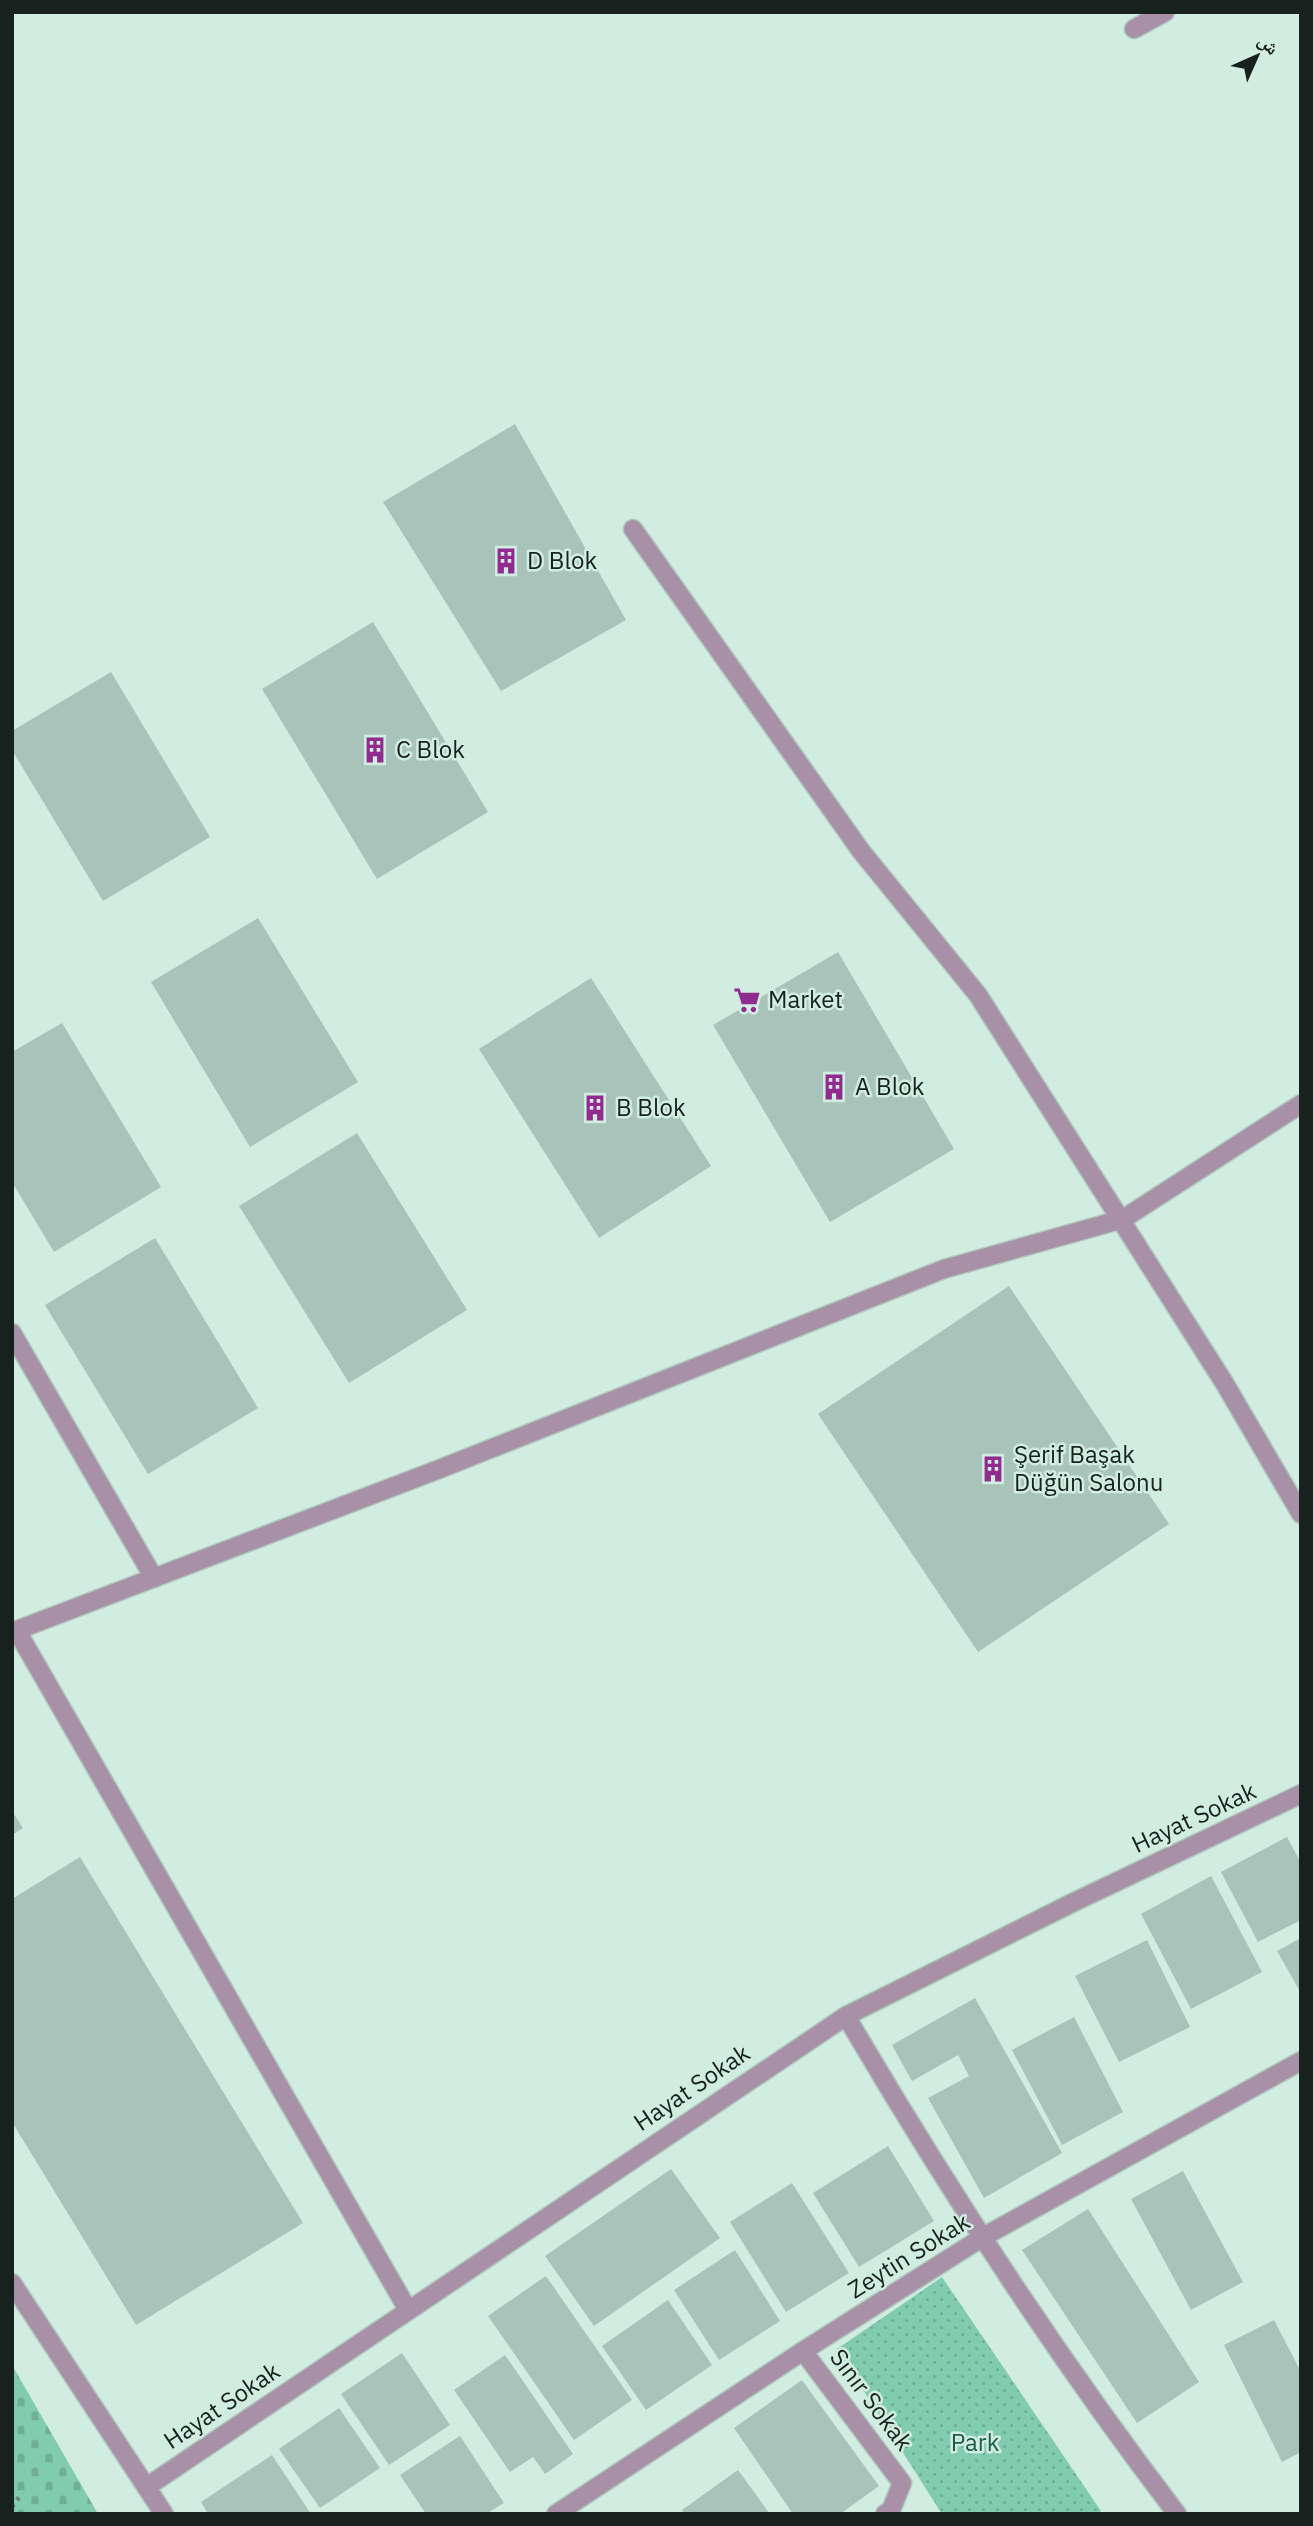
<svg xmlns="http://www.w3.org/2000/svg" width="1313" height="2526" font-family="'IBM Plex Sans','Noto Naskh Arabic',sans-serif">
  <style>
    .cemetery { fill: url(#cemetery-stones) }
    .park { fill: url(#park-dots) }
    .building { fill: #a8c3b9 }
    .lines { fill: none; stroke-linecap: round; stroke-linejoin: round }
    .street-casing { stroke: #b0c8be; stroke-width: 21 }
    .path { stroke: #6e817a; stroke-width: 4.5; stroke-dasharray: 3.5 5; stroke-linecap: butt }
    .street { stroke: #a891a6; stroke-width: 18 }
    .labels { text-anchor: middle; stroke-width: 5; stroke-linejoin: round; paint-order: stroke }
    .poi-label { font-size: 24px; fill: #17221e; stroke: #d1ede1; text-anchor: start }
    .street-label { font-size: 24px; fill: #17221e; stroke: #d1ede1 }
    .park-label { font-size: 24px; fill: #1c5c49; stroke: #d1ede1 }
  </style>
  <defs>
    <pattern id="cemetery-stones" width="16" height="16" patternUnits="userSpaceOnUse" patternTransform="scale(1.75)"><rect width="16" height="16" fill="#81cbb0"/><path d="M2 7V4a2 2 0 0 1 4 0v3zM10 15v-3a2 2 0 0 1 4 0v3z" fill="#6fae97"/></pattern>
    <pattern id="park-dots" width="8" height="8" patternUnits="userSpaceOnUse" patternTransform="scale(1.75)"><rect width="8" height="8" fill="#81cbb0"/><path d="M2 2h.1M6 6h.1" fill="none" stroke="#6fae97" stroke-width="1.8" stroke-linecap="round"/></pattern>
  </defs>
  <rect width="100%" height="100%" fill="#d1ede1"/>
  <polygon class="cemetery" points="12,2365 98,2514 12,2514"/>
  <polygon class="park" points="942,2277 1101,2511 1097,2514 942,2514 837,2349"/>
  <g class="building">
    <polygon points="515,424 626,620 501,691 383,502"/>
    <polygon points="373,622 488,812 377,879 262,689"/>
    <polygon points="111,672 210,837 103,901 12,750 12,731"/>
    <polygon points="258,918 358,1082 250,1147 151,982"/>
    <polygon points="838,952 954,1149 830,1222 713,1025"/>
    <polygon points="591,978 711,1166 599,1238 479,1049"/>
    <polygon points="62,1023 161,1187 54,1252 12,1182 12,1052"/>
    <polygon points="357,1133 467,1310 349,1383 239,1206"/>
    <polygon points="155,1238 258,1408 148,1474 45,1305"/>
    <polygon points="1009,1286 1169,1524 978,1652 818,1414"/>
    <polygon points="12,1811 23,1828 12,1835"/>
    <polygon points="1287,1837 1301,1863 1301,1920 1258,1942 1221,1872"/>
    <polygon points="80,1857 303,2223 136,2325 12,2122 12,1899"/>
    <polygon points="1211,1876 1262,1972 1191,2009 1141,1914"/>
    <polygon points="1301,1938 1301,1993 1277,1951"/>
    <polygon points="1147,1940 1190,2027 1119,2062 1075,1976"/>
    <polygon points="975,1998 1062,2153 984,2198 928,2098 969,2076 958,2055 912,2081 892,2045"/>
    <polygon points="1074,2017 1123,2112 1062,2145 1012,2050"/>
    <polygon points="888,2146 934,2221 859,2267 813,2193"/>
    <polygon points="671,2169 720,2238 594,2326 545,2256"/>
    <polygon points="1183,2171 1243,2282 1191,2310 1131,2199"/>
    <polygon points="792,2183 849,2273 786,2312 730,2222"/>
    <polygon points="1088,2209 1199,2382 1137,2423 1022,2250"/>
    <polygon points="735,2250 780,2321 719,2360 674,2290"/>
    <polygon points="546,2276 632,2400 574,2440 488,2316"/>
    <polygon points="668,2300 712,2365 646,2410 602,2346"/>
    <polygon points="1274,2320 1301,2372 1301,2452 1282,2462 1224,2345"/>
    <polygon points="402,2353 450,2425 389,2465 341,2394"/>
    <polygon points="505,2355 573,2454 545,2474 533,2457 510,2472 454,2390"/>
    <polygon points="802,2380 879,2486 840,2514 793,2514 734,2428"/>
    <polygon points="339,2408 380,2468 320,2508 279,2449"/>
    <polygon points="460,2436 504,2503 486,2514 426,2514 400,2475"/>
    <polygon points="272,2455 311,2514 208,2514 201,2502"/>
    <polygon points="738,2470 770,2514 685,2514 682,2510"/>
  </g>
  <g class="lines">
    <g class="street-casing">
      <g id="street">
        <polyline points="1134,29 1165,12"/>
        <polyline points="633,529 861,851 978,995 1225,1384 1301,1514"/>
        <polyline points="12,1333 154,1578"/>
        <polyline points="17,1631 408,2310"/>
        <polyline points="12,1632 437,1470 944,1269 1123,1219 1301,1104"/>
        <path d="M846 2016C947 2188 1056 2356 1177 2514"/>
        <polyline points="12,2283 164,2514"/>
        <polyline points="803,2351 902,2483 891,2510 885,2514"/>
        <polyline points="148,2486 846,2016 1072,1903 1301,1794"/>
        <polyline points="556,2514 803,2351 983,2237 1301,2061"/>
      </g>
    </g>
    <polyline class="path" points="12,2507 22,2493"/>
    <use href="#street" class="street"/>
  </g>
  <defs>
    <g id="building-bare" transform="scale(2.1)"><path d="M-4-6H4V6H1V3H-1V6H-4ZM-2.5-4.3h1.7v1.8h-1.7ZM.8-4.3h1.7v1.8H.8ZM-2.5-1h1.7V.8h-1.7ZM.8-1h1.7V.8H.8Z" fill="#922b8f" stroke="#d1ede1" stroke-width="2.5" paint-order="stroke"/></g>
    <g id="supermarket-bare" transform="scale(2.1)"><path d="M-6-5.5h2.5l.6 2H6L4.5 2H-2.5L-4.4-4H-6ZM-1.5 3.2a1.3 1.3 0 1 0 .1 0ZM3 3.2a1.3 1.3 0 1 0 .1 0Z" fill="#922b8f" stroke="#d1ede1" stroke-width="2.5" paint-order="stroke"/></g>
  </defs>
  <g fill-rule="evenodd">
    <use href="#building-bare" x="506" y="561"/>
    <use href="#building-bare" x="375" y="750"/>
    <use href="#supermarket-bare" x="747" y="1000"/>
    <use href="#building-bare" x="834" y="1087"/>
    <use href="#building-bare" x="595" y="1108"/>
    <use href="#building-bare" x="993" y="1469"/>
  </g>
  <g class="labels">
    <g class="poi-label">
      <text x="527" y="569">D Blok</text>
      <text x="396" y="758">C Blok</text>
      <text x="768" y="1008">Market</text>
      <text x="855" y="1095">A Blok</text>
      <text x="616" y="1116">B Blok</text>
      <text x="1014" y="1463">Şerif Başak<tspan x="1014" dy="28">Düğün Salonu</tspan></text>
    </g>
    <g class="street-label">
      <text transform="translate(1194 1818) rotate(-25)" y="8">Hayat Sokak</text>
      <text transform="translate(692 2088) rotate(-34)" y="8">Hayat Sokak</text>
      <text transform="translate(909 2256) rotate(-32)" y="8">Zeytin Sokak</text>
      <text transform="translate(871 2400) rotate(53)" y="8">Sınır Sokak</text>
      <text transform="translate(222 2406) rotate(-34)" y="8">Hayat Sokak</text>
    </g>
    <g class="park-label">
      <text x="975" y="2451">Park</text>
    </g>
  </g>
  <rect width="1313" height="2526" fill="none" stroke="#17221e" stroke-width="28"/>
  <g transform="translate(1257 56) rotate(45)" stroke="#d1ede1" stroke-width="5" paint-order="stroke">
  <path d="M0-5L12 26L0 18L-12 26Z" fill="#17221e"/>
  <text y="-10" font-size="19" font-weight="bold" text-anchor="middle" fill="#17221e">ش</text>
  </g>
</svg>
